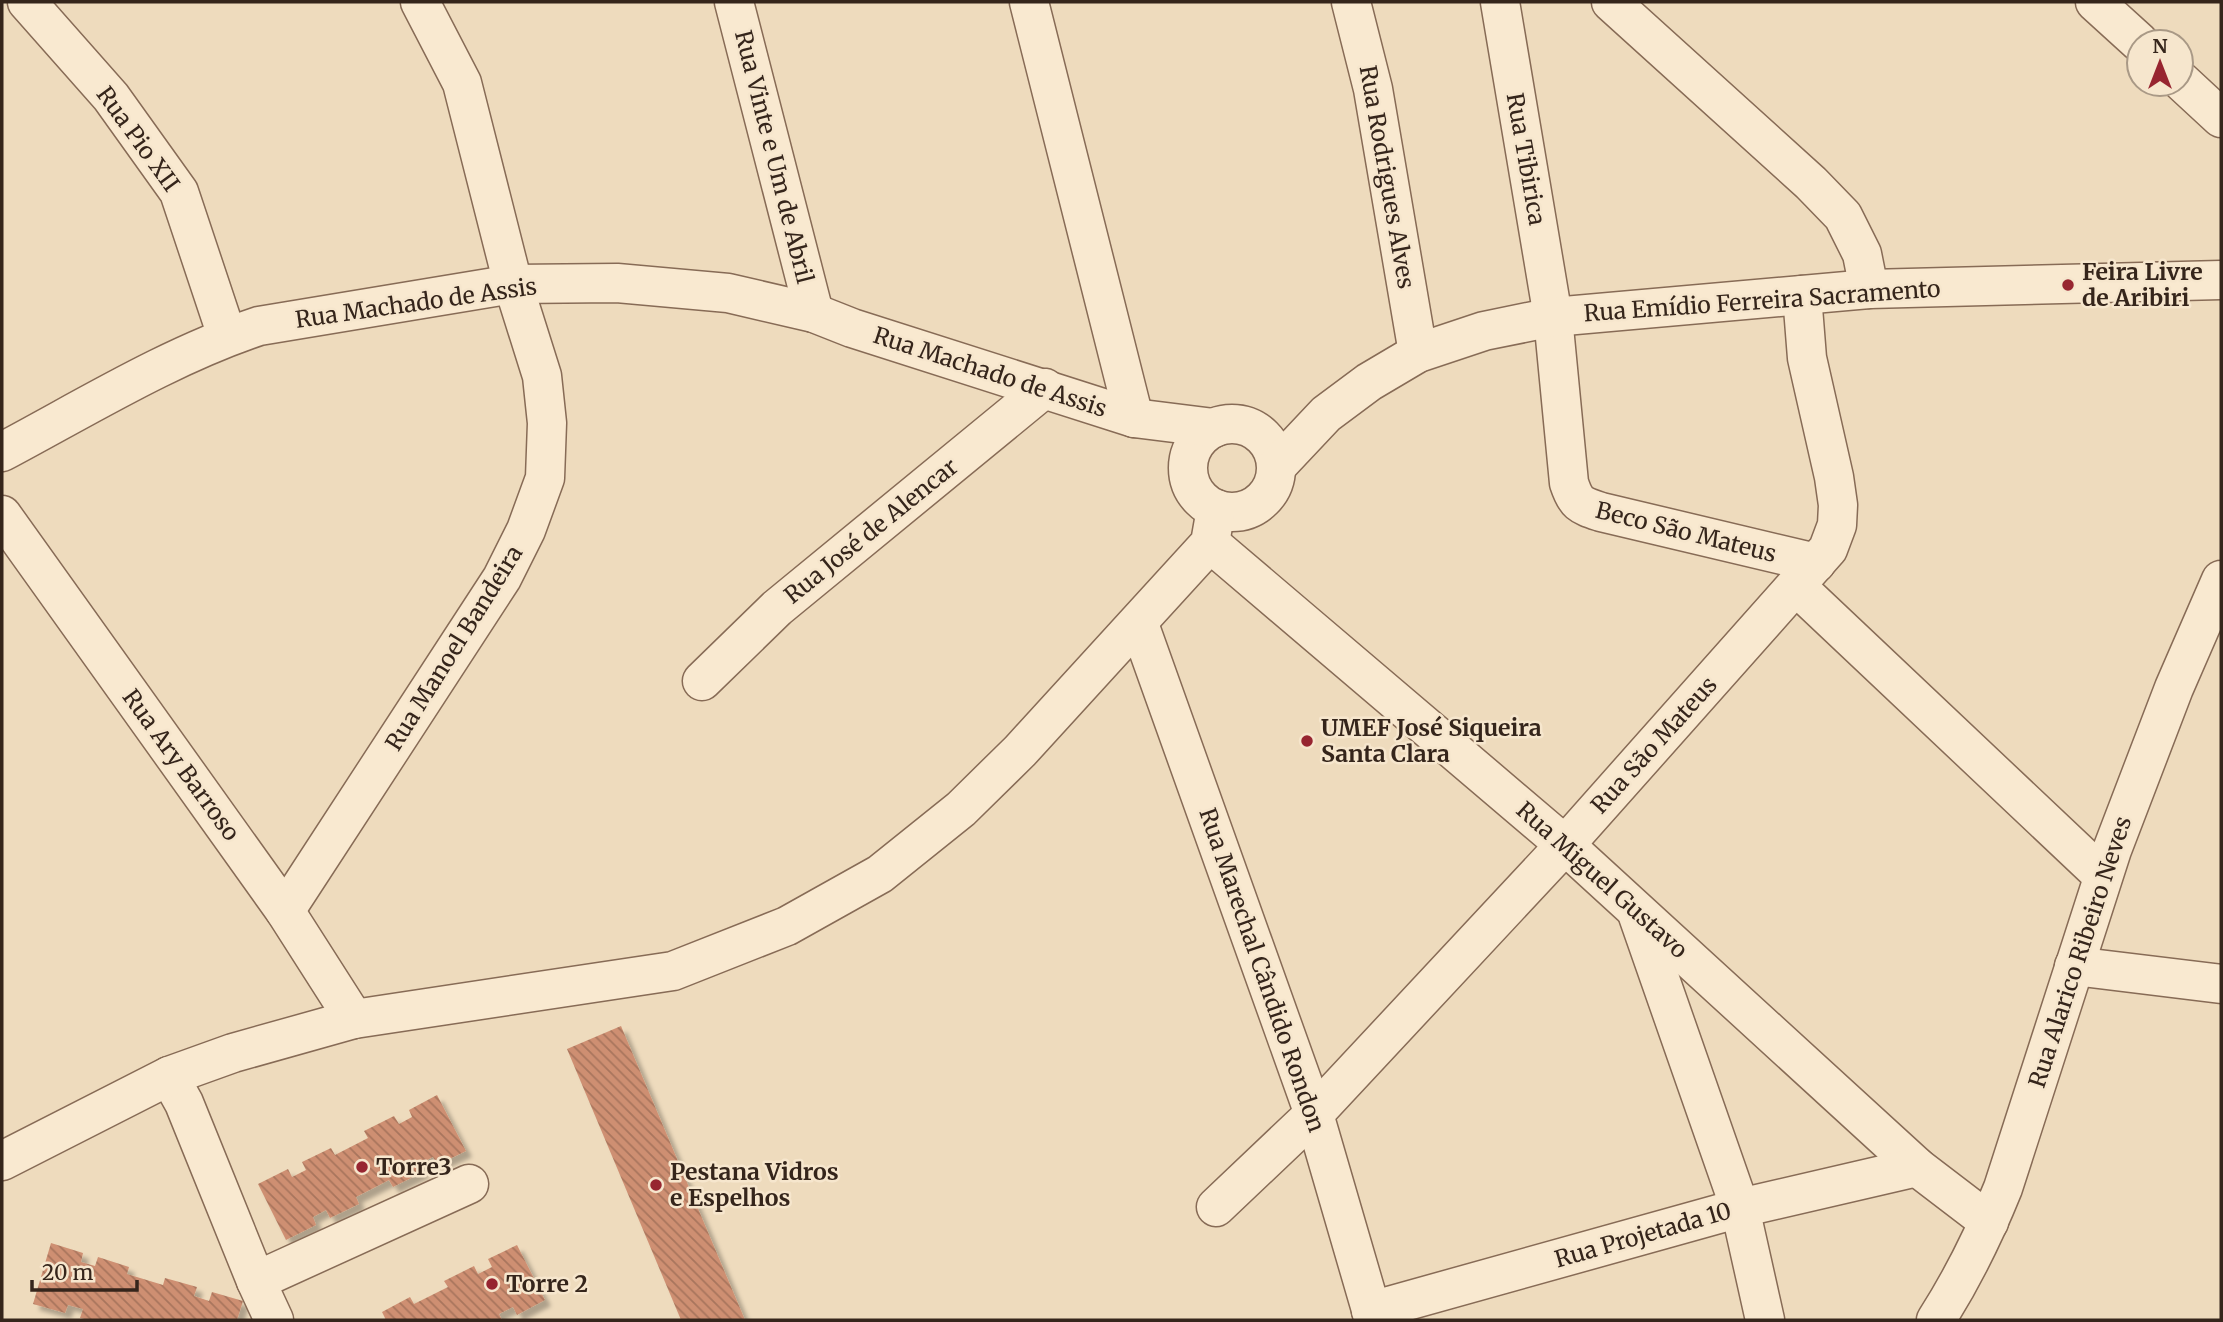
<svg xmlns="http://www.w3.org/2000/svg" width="2223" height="1322" font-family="Merriweather,serif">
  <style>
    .building { fill: url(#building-back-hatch); filter: url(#shadow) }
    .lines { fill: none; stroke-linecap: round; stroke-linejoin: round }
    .minor-casing { stroke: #876b56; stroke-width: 41 }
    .minor { stroke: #f9e9d0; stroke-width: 38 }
    .poi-dot { fill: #972530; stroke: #f6e6cd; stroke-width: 2.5 }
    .labels { text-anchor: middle; stroke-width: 5; stroke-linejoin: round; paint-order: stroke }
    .street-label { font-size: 23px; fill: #35251b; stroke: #f6e6cd }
    .poi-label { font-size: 23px; font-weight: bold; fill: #35251b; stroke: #f6e6cd; text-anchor: start }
  </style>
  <defs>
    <pattern id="building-back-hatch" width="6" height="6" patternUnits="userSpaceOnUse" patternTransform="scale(1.75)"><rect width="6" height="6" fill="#ce8f72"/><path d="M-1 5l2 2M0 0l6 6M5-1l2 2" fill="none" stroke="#a8755d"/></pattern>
    <filter id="shadow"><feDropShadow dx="6" dy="6" stdDeviation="2" flood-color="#0004"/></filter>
  </defs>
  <rect width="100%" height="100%" fill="#eedbbd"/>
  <g class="building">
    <polygon points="621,1026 745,1320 681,1320 567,1049"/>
    <polygon points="437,1095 466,1151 437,1165 433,1157 419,1164 423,1172 393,1187 389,1180 356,1197 359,1204 330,1218 326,1210 313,1217 316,1225 286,1240 258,1184 288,1169 292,1177 306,1170 302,1162 331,1148 335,1155 368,1138 364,1131 394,1116 399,1124 412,1117 409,1110"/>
    <polygon points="51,1243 83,1253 81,1262 95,1266 98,1257 129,1267 127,1274 163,1285 165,1278 197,1287 194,1296 209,1301 212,1292 243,1301 237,1320 89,1320 80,1318 83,1309 68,1305 65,1313 33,1304"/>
    <polygon points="517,1245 545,1300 517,1315 513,1307 499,1314 502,1320 386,1320 382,1312 410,1297 414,1304 448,1287 444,1281 474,1266 478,1274 492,1267 488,1259"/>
  </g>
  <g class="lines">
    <g class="minor-casing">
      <g id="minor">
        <polyline points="27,2 111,97 179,192 227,336"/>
        <polyline points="734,2 814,313"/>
        <polyline points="1029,2 1134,418"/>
        <polyline points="1351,2 1373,89 1418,353"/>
        <path d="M1500 2 1553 317 1569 483C1576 504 1580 505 1601 512L1816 563"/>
        <polyline points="1611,2 1811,183 1843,216 1862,254 1869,289"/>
        <polyline points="2095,2 2139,42"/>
        <polyline points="2181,81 2221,118"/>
        <circle cx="1232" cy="468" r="44"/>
        <path d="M2 452C85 408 169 356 259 326L513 284 617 283 728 293 814 313 852 328 1134 418 1214 428"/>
        <polyline points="1277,466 1326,414 1369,382 1418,353 1484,331 1553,317 1869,289 2221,280"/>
        <polyline points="2,515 285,911 354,1019"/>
        <polyline points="1210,543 1565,845 1917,1167 1989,1222"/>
        <polyline points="1796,586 2103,876"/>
        <polyline points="1139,624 1314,1114 1374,1320"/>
        <polyline points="702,681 777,608 1045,388"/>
        <polyline points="285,911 502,578 526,530 545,478 547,423 542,376 513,284 462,83 420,2"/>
        <polyline points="1638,916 1740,1208 1765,1320"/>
        <polyline points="2074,966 2221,984"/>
        <polyline points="169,1076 184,1103 256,1281 274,1320"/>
        <polyline points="2,1161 169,1076 233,1053 354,1019 673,971 787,926 880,874 961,809 1020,751 1210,543 1216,509"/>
        <polyline points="1216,1207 1314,1114 1565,845 1828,549 1837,525 1838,505 1834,477 1807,358 1802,295"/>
        <polyline points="256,1281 469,1184"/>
        <polyline points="1371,1311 1740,1208 1917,1167"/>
        <path d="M1936 1320C1963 1278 1984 1235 2003 1188L2112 850 2174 688 2221 580"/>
      </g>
    </g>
    <use href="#minor" class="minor"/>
  </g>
  <g class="poi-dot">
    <circle cx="2068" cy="285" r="7"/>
    <circle cx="1307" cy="741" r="7"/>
    <circle cx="362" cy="1167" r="7"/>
    <circle cx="656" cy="1185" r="7"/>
    <circle cx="492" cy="1284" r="7"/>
  </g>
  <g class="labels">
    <g class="street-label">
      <text transform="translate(138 139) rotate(54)" y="8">Rua Pio XII</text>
      <text transform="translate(774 157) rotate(76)" y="8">Rua Vinte e Um de Abril</text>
      <text transform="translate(1526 159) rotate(80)" y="8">Rua Tibirica</text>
      <text transform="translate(1387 177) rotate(80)" y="8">Rua Rodrigues Alves</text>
      <text transform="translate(1762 301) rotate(-4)" y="8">Rua Emídio Ferreira Sacramento</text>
      <text transform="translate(416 303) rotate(-8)" y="8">Rua Machado de Assis</text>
      <text transform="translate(990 372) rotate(18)" y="8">Rua Machado de Assis</text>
      <text transform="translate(871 531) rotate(-39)" y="8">Rua José de Alencar</text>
      <text transform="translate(1686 532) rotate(14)" y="8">Beco São Mateus</text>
      <text transform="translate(454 648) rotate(-58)" y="8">Rua Manoel Bandeira</text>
      <text transform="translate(1654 745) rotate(-48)" y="8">Rua São Mateus</text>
      <text transform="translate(181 765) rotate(54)" y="8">Rua Ary Barroso</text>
      <text transform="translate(1602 880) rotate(42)" y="8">Rua Miguel Gustavo</text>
      <text transform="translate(2080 952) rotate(-72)" y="8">Rua Alarico Ribeiro Neves</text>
      <text transform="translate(1262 970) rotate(71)" y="8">Rua Marechal Cândido Rondon</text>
      <text transform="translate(1643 1235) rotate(-16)" y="8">Rua Projetada 10</text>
    </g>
    <g class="poi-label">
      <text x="2082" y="280">Feira Livre<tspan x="2082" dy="26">de Aribiri</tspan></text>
      <text x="1321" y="736">UMEF José Siqueira<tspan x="1321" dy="26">Santa Clara</tspan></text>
      <text x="376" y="1175">Torre3</text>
      <text x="670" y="1180">Pestana Vidros<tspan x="670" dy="26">e Espelhos</tspan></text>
      <text x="506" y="1292">Torre 2</text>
    </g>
  </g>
  <rect width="2223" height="1322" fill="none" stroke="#35251b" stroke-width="7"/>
  <g transform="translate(2160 63)"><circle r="33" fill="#f6e6cd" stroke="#a99986" stroke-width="2"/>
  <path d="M0-5L12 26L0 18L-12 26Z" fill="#972530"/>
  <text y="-10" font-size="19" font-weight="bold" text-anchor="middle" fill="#35251b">N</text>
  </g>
  <path d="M32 1280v10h105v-10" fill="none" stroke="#35251b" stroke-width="3.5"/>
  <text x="42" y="1280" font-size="21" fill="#35251b" stroke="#f6e6cd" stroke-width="5" paint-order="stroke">20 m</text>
</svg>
